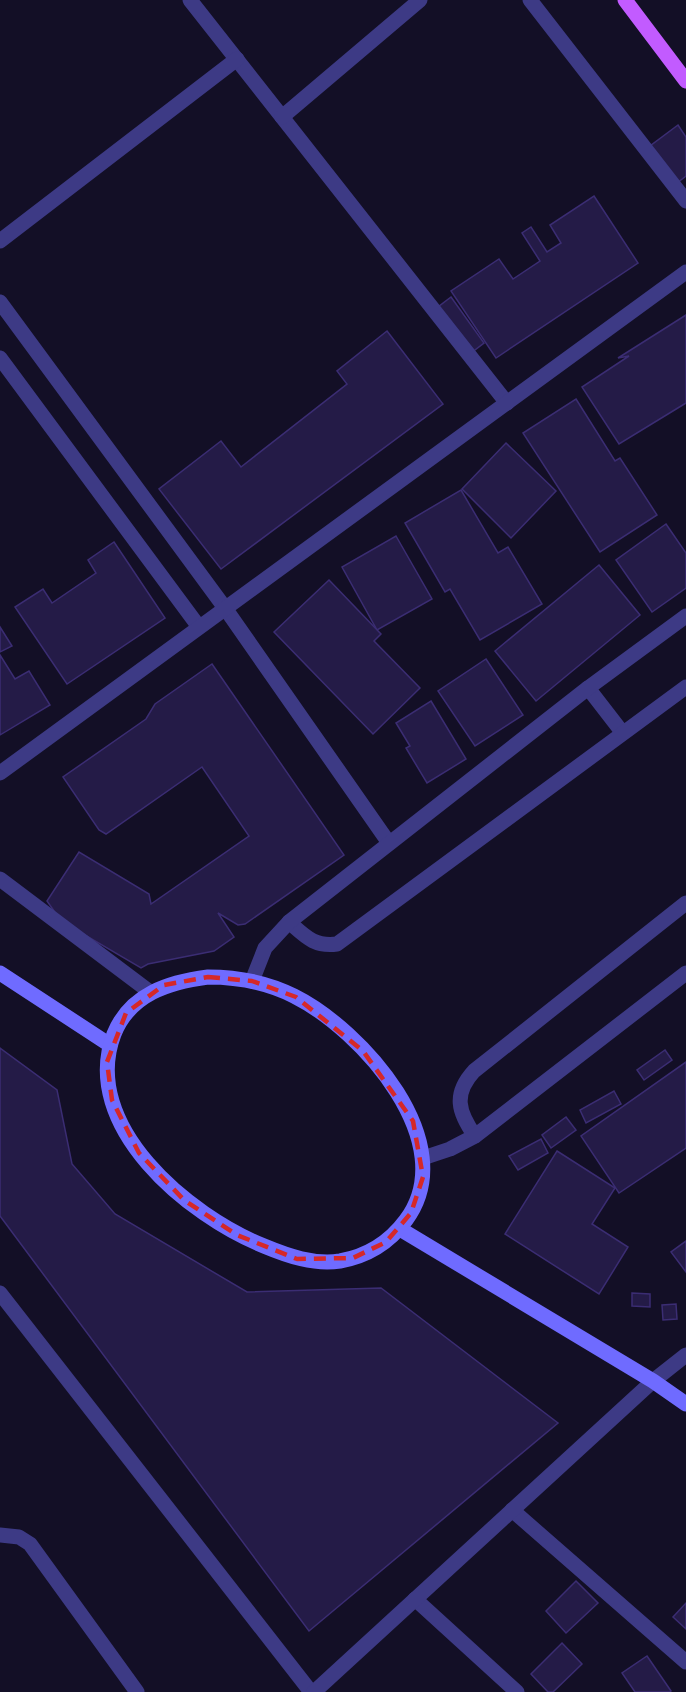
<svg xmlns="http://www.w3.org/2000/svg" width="686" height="1692" font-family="'Work Sans',sans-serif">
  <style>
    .building { fill: #241b47; stroke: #3b2d73; stroke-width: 1.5 }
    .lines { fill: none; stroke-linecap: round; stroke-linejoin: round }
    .street { stroke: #3d3a85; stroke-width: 15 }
    .secondary { stroke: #6f6bff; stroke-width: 15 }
    .primary { stroke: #c25bff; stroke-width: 15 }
    .marked { fill: none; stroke: #d62828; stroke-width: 4.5; stroke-dasharray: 12 8; stroke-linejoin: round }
  </style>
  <rect width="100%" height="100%" fill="#130f26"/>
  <g class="building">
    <polygon points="678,125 686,137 686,176 677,183 650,146"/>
    <polygon points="594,196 638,263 496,358 451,291 499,259 513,279 540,261 522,233 531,227 547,252 561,243 550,225"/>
    <polygon points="451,297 484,343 471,353 438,307"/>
    <polygon points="686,315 686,403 619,444 582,387 629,356 618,358"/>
    <polygon points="387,331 443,404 221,569 159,489 221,441 241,467 347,384 337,371"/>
    <polygon points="576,399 615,461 620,458 657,515 600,552 523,433"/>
    <polygon points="506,443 556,491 511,538 462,489"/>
    <polygon points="461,490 498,553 508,547 542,604 480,640 450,589 445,592 405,523"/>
    <polygon points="666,524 686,553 686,588 652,612 616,560"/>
    <polygon points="396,536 432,599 377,630 342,567"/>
    <polygon points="114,542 165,618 67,684 15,607 43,589 52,603 96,573 88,560"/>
    <polygon points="599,565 640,615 536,701 495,651"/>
    <polygon points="329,580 381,634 374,641 420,688 373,734 274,632"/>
    <polygon points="0,627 12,646 0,652"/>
    <polygon points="0,655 15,679 29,671 50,705 0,735"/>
    <polygon points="486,659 523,715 475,746 438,691"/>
    <polygon points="212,664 344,855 245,924 238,925 218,913 234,937 214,951 148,964 141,968 61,921 47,901 79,852 149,894 151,904 249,836 202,767 106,834 99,830 63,777 146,719 155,704"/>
    <polygon points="431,701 466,759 427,783 406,748 410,746 396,723"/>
    <polygon points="0,1048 57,1090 72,1164 115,1214 247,1292 381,1288 558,1423 309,1631 0,1216"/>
    <polygon points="665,1050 672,1060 644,1080 637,1070"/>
    <polygon points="686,1062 686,1148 619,1193 581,1136"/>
    <polygon points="614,1091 621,1104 586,1123 580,1110"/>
    <polygon points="566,1117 576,1130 551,1148 542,1135"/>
    <polygon points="541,1139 548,1153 518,1170 509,1156"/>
    <polygon points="557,1151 615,1188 592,1224 628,1247 599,1294 505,1234"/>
    <polygon points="686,1241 686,1272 671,1252"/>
    <polygon points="632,1293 650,1294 650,1307 632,1306"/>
    <polygon points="676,1304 677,1319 663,1320 662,1305"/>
    <polygon points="576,1581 598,1603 566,1633 546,1611"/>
    <polygon points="686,1603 686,1629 673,1617"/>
    <polygon points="562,1643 582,1664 553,1692 548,1692 531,1674"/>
    <polygon points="647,1656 671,1691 670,1692 635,1692 622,1673"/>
  </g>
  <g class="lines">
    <g class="street">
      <polyline points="190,0 507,403"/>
      <polyline points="530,0 686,201"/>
      <polyline points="282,117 420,0"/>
      <polyline points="0,241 237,59"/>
      <polyline points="0,302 225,608 389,843"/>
      <polyline points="0,358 199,627"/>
      <polyline points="588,688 622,732"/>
      <polyline points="0,773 686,272"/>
      <polyline points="0,879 150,992"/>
      <path d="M289 922C305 936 314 947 337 944L686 687"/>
      <polyline points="252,981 265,948 289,922 588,688 686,616"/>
      <path d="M475 1136C458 1112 453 1094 474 1071L686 903"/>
      <polyline points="423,1158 450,1149 475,1136 686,973"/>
      <polyline points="0,1293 311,1692"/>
      <polyline points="512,1510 686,1662"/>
      <polyline points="0,1535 19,1537 30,1544 137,1692"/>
      <polyline points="415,1599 517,1692"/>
      <polyline points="314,1692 653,1381 686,1355"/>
    </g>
    <g class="secondary">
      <polyline points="0,973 110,1045"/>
      <path d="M208 977C238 977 266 982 294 996 362 1030 463 1143 406 1220 389 1243 368 1256 340 1261 314 1265 288 1256 264 1246 189 1216 79 1126 114 1034 130 994 169 982 208 977Z"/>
      <polyline points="400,1229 653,1381 686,1404"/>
    </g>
    <polyline class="primary" points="625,0 686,81"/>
  </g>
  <path class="marked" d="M208 977 252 981 296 997 363 1051 413 1121 423 1177 411 1213 386 1242 353 1258 297 1259 237 1235 184 1200 139 1153 112 1100 107 1062 126 1013 164 985Z"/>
</svg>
